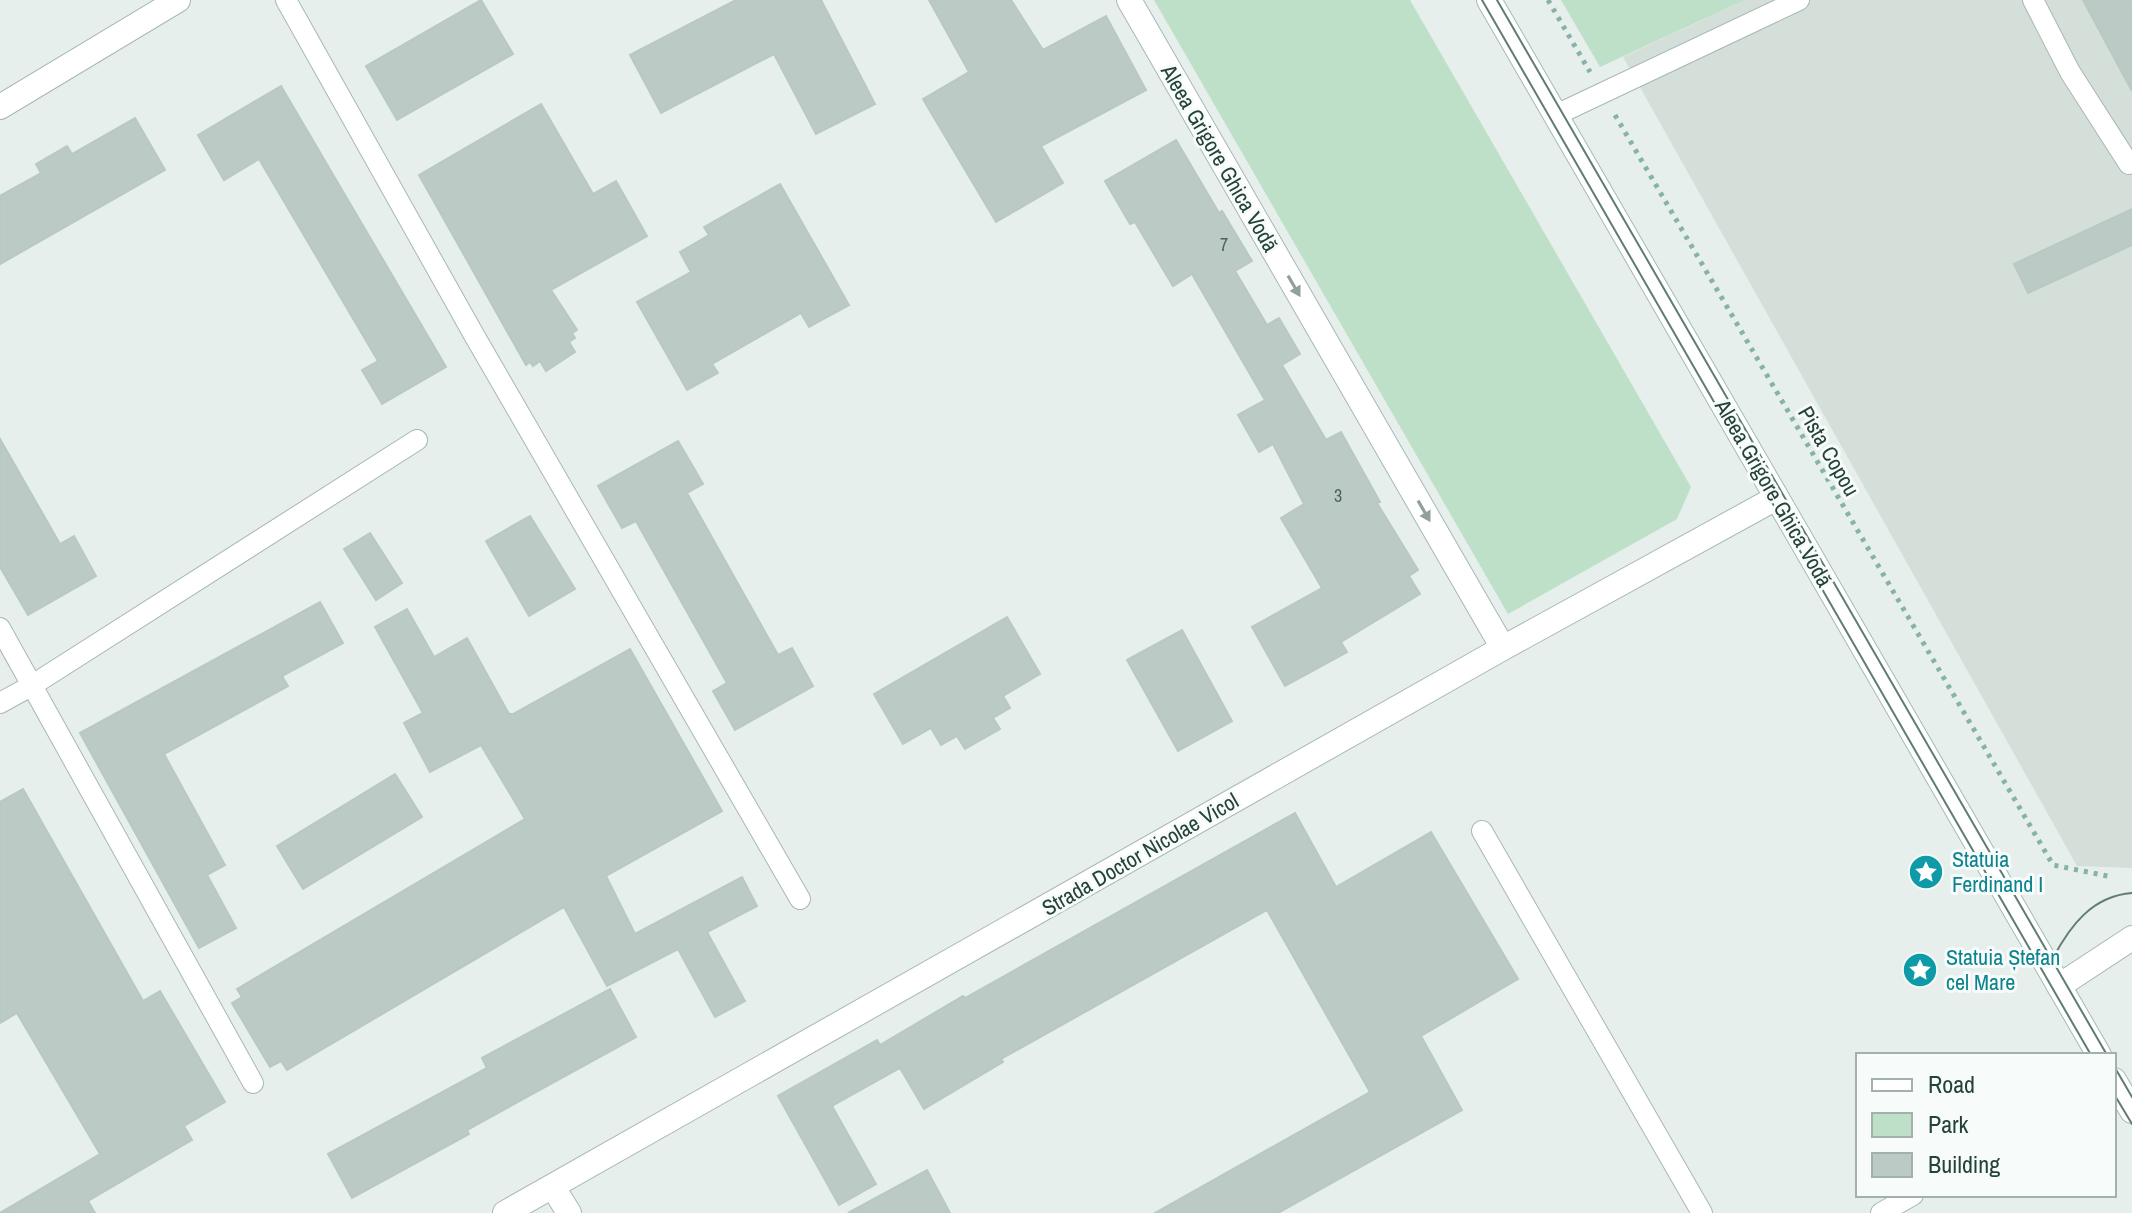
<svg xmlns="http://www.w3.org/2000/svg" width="2132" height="1213" font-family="'Archivo Narrow',sans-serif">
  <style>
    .built { fill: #d4dfda }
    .green { fill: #bfe0c8 }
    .building { fill: #bbcac4; stroke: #b8c9c2; stroke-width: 2 }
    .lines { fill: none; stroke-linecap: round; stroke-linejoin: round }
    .service-casing { stroke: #a8b8b2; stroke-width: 22 }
    .minor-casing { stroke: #a8b8b2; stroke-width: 26 }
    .tertiary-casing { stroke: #a8b8b2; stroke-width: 26 }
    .secondary-casing { stroke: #a4bbb3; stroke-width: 26 }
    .path { stroke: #86b3a5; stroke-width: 5; stroke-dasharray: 4 6; stroke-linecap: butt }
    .service { stroke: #fff; stroke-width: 20 }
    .minor { stroke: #fff; stroke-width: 24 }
    .tertiary { stroke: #fff; stroke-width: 24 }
    .secondary { stroke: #fff; stroke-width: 24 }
    .tram { stroke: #5f7d75; stroke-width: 2 }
    .oneway { fill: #92a09c }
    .labels { text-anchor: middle; stroke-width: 6; stroke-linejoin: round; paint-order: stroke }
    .number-label { font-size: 18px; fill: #4a645c }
    .street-label { font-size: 22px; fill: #24423a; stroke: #f7fbf9 }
    .culture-label { font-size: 22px; fill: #0d838f; stroke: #f7fbf9; text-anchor: start }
  </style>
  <rect width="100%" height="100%" fill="#e6efeb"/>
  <polygon class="built" points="1745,0 2132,0 2132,868 2077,866 1623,57"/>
  <g class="green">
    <polygon points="1154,0 1410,0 1691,487 1677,519 1508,614"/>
    <polygon points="1561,0 1745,0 1600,67"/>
  </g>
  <g class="building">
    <polygon points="481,0 513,54 397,120 366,66"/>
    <polygon points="736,0 821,0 875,104 816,134 774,54 661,113 630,55"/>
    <polygon points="929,0 1011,0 1043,50 1106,16 1146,90 1041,146 1063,183 996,222 923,99 969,72"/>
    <polygon points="2083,0 2132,0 2132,91"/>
    <polygon points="281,86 446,367 382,404 362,370 378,361 259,159 224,180 198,135"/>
    <polygon points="541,104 593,194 616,181 647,236 551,290 577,330 572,333 575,338 569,342 575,352 546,371 540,361 533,366 530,362 526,365 419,175"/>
    <polygon points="135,118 165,170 0,264 0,196 41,173 36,164 67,146 72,154"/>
    <polygon points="1176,140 1219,213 1222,211 1252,261 1235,271 1267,325 1279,318 1300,354 1282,365 1326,440 1341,432 1380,502 1377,503 1418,570 1409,576 1420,594 1341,642 1347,652 1285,686 1252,627 1322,588 1281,518 1304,504 1273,444 1259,452 1238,415 1265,400 1192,274 1173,286 1135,222 1130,224 1105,181"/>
    <polygon points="780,184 849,305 809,327 801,313 712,364 718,373 687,390 637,302 691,272 680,252 709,235 704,227"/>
    <polygon points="2132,209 2132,245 2028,293 2014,264"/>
    <polygon points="0,439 60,544 74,536 96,576 28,615 0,567"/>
    <polygon points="678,441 703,484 687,493 778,655 792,648 813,686 735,730 713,691 727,683 636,521 622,528 598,486"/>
    <polygon points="530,516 575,589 529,616 486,541"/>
    <polygon points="370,533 402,583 376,600 344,549"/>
    <polygon points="320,602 343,643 282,676 288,686 164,754 225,865 207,875 236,928 199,948 80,733"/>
    <polygon points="407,609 434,657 467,638 509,714 513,714 630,649 722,811 606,876 635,934 742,877 757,906 707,932 745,1001 715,1017 678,949 607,986 564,907 287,1070 281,1061 270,1067 232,1003 242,997 237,989 525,819 481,745 430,772 404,723 423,713 375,627"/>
    <polygon points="1007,617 1040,674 1003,696 1010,708 993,718 1000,729 965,749 957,736 941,745 931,728 903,744 874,694"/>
    <polygon points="1182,630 1232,721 1178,751 1127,660"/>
    <polygon points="395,774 422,817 303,889 277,846"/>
    <polygon points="23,789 143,1001 160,991 225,1102 184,1126 192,1140 88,1201 95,1213 0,1213 100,1154 17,1013 0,1023 0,802"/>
    <polygon points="1295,813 1336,887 1431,832 1518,979 1421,1036 1462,1110 1278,1213 1155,1213 1370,1092 1267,910 1001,1059 1003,1062 924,1109 900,1068 832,1106 876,1184 839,1205 778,1096 877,1040 880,1045 963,996 965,998"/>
    <polygon points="610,989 636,1037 467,1130 469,1134 352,1198 328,1154 487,1068 482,1058"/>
    <polygon points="927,1170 950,1213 848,1213"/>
  </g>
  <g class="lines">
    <g class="service-casing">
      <g id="service">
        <polyline points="286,0 474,335 800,899"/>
        <polyline points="2033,0 2070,72 2129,164 2132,163"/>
        <polyline points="1556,115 1799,0"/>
        <polyline points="0,628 253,1083"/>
        <polyline points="0,703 31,686 417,440"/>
        <polyline points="1482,831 1702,1213"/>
        <polyline points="1881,1213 1913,1195"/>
      </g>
    </g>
    <g class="minor-casing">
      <g id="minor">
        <polyline points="1129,0 1503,648"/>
        <polyline points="0,107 178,0"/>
        <polyline points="553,1187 569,1213"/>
      </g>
    </g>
    <g class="tertiary-casing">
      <g id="tertiary">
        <polyline points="2059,986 2132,938"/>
        <polyline points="505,1213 1503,648 1776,498"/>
      </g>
    </g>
    <g class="secondary-casing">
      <g id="secondary">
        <polyline points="1489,0 2099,1055"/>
        <polyline points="2114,1080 2132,1111"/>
      </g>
    </g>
    <g class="path">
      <polyline points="1548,0 1590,72"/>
      <polyline points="1615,115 2053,865 2112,877"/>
    </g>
    <use href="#service" class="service"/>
    <use href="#minor" class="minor"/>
    <use href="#tertiary" class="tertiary"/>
    <use href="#secondary" class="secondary"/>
    <g class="tram">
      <polyline points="1482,0 2091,1055"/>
      <polyline points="1497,0 2107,1055"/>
      <path d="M2054 965 2053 958C2070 926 2092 896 2132 893"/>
      <polyline points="2114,1066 2132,1097"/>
      <polyline points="2114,1094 2132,1124"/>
    </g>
  </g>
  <defs><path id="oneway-solid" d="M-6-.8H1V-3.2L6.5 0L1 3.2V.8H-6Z" transform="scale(2)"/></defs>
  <g class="oneway">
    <use href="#oneway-solid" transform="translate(1294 286) rotate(60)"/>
    <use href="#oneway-solid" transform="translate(1424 511) rotate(60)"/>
  </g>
  <defs>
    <g id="sight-disc" transform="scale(1.8)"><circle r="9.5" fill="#0f9aa8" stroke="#f7fbf9"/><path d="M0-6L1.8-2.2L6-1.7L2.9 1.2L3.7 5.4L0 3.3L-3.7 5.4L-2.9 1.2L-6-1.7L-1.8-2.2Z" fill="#fff"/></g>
  </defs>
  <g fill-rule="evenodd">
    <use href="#sight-disc" x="1926" y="872"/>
    <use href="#sight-disc" x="1920" y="970"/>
  </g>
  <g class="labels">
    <g class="number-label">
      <text x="1224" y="251">7</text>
      <text x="1338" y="502">3</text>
    </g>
    <g class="street-label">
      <text transform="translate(1220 158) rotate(60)" y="8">Aleea Grigore Ghica Vodă</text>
      <text transform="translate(1829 451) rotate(60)" y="8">Pista Copou</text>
      <text transform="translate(1774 493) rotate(60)" y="8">Aleea Grigore Ghica Vodă</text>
      <text transform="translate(1140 854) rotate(-30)" y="8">Strada Doctor Nicolae Vicol</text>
    </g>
    <g class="culture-label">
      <text x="1952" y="867">Statuia<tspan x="1952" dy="25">Ferdinand I</tspan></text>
      <text x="1946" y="965">Statuia Ștefan<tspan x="1946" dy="25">cel Mare</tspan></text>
    </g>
  </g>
  <rect x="1856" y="1053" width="260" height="144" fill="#f7fbf9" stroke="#a3b1ad" stroke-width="2"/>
  <rect x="1872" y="1079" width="40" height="12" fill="#ffffff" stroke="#a3b1ad" stroke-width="2"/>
  <text x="1928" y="1093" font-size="24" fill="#24423a">Road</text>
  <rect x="1872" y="1113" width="40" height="24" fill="#bfe0c8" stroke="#a3b1ad" stroke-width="2"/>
  <text x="1928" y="1133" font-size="24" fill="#24423a">Park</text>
  <rect x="1872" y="1153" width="40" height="24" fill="#bbcac4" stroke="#a3b1ad" stroke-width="2"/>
  <text x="1928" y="1173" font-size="24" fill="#24423a">Building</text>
</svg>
